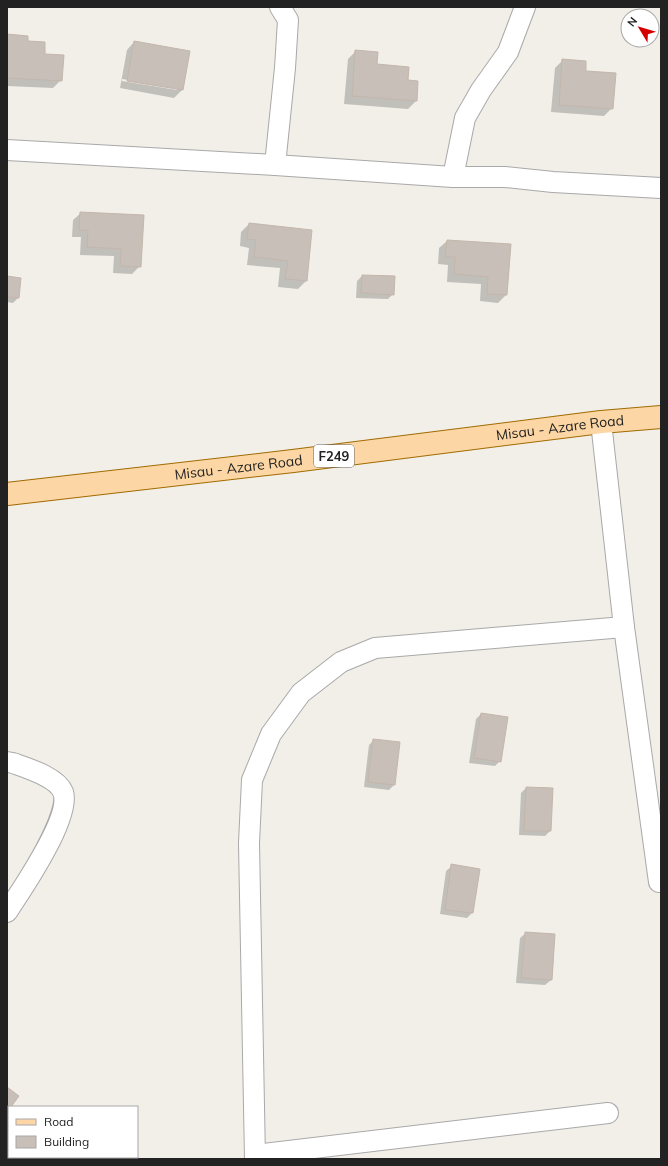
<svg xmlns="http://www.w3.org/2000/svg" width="668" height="1166" font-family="Mulish,sans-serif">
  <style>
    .shadow { fill: #0003; fill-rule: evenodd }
    .building { fill: #c7bfb8; stroke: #c4b6ab }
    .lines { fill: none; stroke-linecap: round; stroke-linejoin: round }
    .street-casing { stroke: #a9a9a9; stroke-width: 22 }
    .primary-casing { stroke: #a06b00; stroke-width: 24 }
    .street { stroke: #fff; stroke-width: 20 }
    .primary { stroke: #fcd6a4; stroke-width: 22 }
    .labels { text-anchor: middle; stroke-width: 3; stroke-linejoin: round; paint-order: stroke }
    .shield { fill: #fff; stroke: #646464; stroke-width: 1 }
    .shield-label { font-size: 13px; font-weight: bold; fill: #222 }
    .street-label { font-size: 14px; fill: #222; stroke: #fff }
  </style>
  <rect width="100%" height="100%" fill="#f2efe9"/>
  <g class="shadow">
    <polygon points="7,35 27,42 44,55 61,80 53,88 7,86"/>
    <path d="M134 42 188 52 182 90 174 98 120 88 127 50ZM122 79 177 88V90L122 81Z"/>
    <polygon points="356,51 376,65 407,81 416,101 408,109 344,104 348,59"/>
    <polygon points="563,60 612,108 604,116 551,112 555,68"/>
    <polygon points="81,213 143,216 140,266 132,274 113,273 114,256 80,255 81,237 72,237 73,220"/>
    <polygon points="249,224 311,231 306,281 298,289 278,287 280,268 247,265 249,248 240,246 241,232"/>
    <polygon points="447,241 510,245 506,295 498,303 480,301 481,284 447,282 448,265 438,264 439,248"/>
    <polygon points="362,276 393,294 388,299 356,298 357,281"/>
    <polygon points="7,277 18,298 13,303 7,302"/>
    <polygon points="481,714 500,761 495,766 469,763 476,719"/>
    <polygon points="374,740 394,785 389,790 364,787 369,745"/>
    <polygon points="526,788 552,789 550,831 545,836 519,835 521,793"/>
    <polygon points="452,866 479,869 472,913 467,918 440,914 446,871"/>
    <polygon points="526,933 554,935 551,980 545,985 516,983 520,938"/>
    <polygon points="43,1157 51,1157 54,1159 41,1159"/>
  </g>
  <g class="building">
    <polygon points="7,34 28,36 28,41 45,42 45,54 64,55 62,81 7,78"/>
    <polygon points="134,41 190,51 183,90 127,81"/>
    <polygon points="355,50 378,52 377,64 409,67 408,80 418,81 417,101 352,96"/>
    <polygon points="562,59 586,61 586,71 616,73 613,109 559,105"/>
    <polygon points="80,212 144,215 141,267 120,266 121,249 87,247 88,230 79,230"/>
    <polygon points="249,223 312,230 307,281 285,279 288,261 254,257 256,240 247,239"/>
    <polygon points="447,240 511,244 507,295 487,294 488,277 454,274 455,257 445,257"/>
    <polygon points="362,275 395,276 394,295 361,293"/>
    <polygon points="7,276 21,278 19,298 7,297"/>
    <polygon points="481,713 508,717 501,762 474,758"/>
    <polygon points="373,739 400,742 395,785 368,782"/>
    <polygon points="526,787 553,788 551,831 524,831"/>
    <polygon points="451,864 480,869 473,913 445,910"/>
    <polygon points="525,932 555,934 552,980 521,978"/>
    <polygon points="7,1087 19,1096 11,1107 9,1107 9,1110 7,1113"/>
  </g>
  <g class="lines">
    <g class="street-casing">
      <g id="street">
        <polyline points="7,150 275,165 453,177 505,177 553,182 661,188"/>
        <polyline points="275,165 285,68 288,20 280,7"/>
        <polyline points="453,177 465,118 481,90 508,52 525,7"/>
        <polyline points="601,422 624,627 659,882"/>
        <path d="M7 762 13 763C27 768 57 777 63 792 72 816 21 891 7 912"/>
        <polyline points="7,1138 9,1139"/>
        <polyline points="255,1155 608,1113"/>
        <polyline points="255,1159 249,843 252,780 271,734 301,693 341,662 375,648 624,627"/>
      </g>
    </g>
    <g class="primary-casing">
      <g id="primary">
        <path id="s1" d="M7 494 293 461 601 422 661 417"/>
      </g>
    </g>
    <use href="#street" class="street"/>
    <use href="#primary" class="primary"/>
  </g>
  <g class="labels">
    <rect class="shield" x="314" y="445" width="40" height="22" rx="3"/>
    <g class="shield-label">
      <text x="334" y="461">F249</text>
    </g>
    <g class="street-label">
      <text dy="5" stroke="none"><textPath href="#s1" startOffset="557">Misau - Azare Road</textPath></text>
      <text dy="5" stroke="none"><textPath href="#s1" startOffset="233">Misau - Azare Road</textPath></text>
    </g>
  </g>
  <rect width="668" height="1166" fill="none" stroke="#222222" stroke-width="16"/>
  <rect x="8" y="1106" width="130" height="52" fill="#ffffff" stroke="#a7a7a7"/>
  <rect x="16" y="1119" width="20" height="6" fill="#fcd6a4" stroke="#a7a7a7"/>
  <text x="44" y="1126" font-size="12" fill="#222222">Road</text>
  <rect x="16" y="1136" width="20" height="12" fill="#c7bfb8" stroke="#a7a7a7"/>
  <text x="44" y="1146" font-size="12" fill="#222222">Building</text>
  <g transform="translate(640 28) rotate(308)"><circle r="19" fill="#ffffff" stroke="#a7a7a7"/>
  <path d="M0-3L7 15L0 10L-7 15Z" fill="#d40000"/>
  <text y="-6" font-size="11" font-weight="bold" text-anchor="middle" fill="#222222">N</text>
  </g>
</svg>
